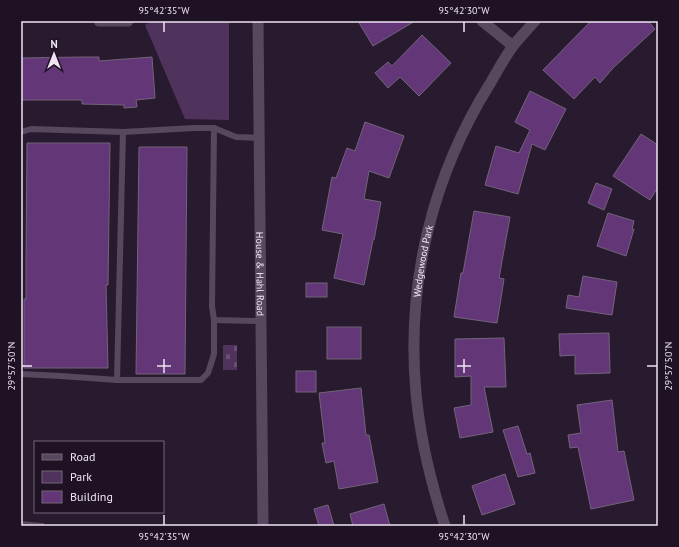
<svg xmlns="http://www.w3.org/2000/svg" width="679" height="547" font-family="'PT Sans',sans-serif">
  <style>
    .green { fill: #4f335d }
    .cemetery { fill: url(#cemetery-stones) }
    .building { fill: #633677; stroke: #73637b }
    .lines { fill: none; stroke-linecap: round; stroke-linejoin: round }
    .service { stroke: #57485f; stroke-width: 6 }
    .minor { stroke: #57485f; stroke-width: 11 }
    .tertiary { stroke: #57485f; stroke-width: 11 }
    .ticks { fill: none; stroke: #eee4f2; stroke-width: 1.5 }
    .labels { text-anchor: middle; stroke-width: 3; stroke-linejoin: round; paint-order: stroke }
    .street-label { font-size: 10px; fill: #eee4f2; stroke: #1f1225 }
    .neatline { fill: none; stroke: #eee4f2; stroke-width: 1.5 }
    .ticks-label { font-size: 10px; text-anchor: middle; fill: #eee4f2 }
  </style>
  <defs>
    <pattern id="cemetery-stones" width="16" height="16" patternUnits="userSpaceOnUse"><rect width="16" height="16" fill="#4f335d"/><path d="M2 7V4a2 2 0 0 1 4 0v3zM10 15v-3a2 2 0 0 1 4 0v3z" fill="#695075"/></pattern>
  </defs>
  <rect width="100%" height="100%" fill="#291b2f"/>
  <polygon class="green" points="153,21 229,21 229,120 185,119 145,25"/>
  <rect class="cemetery" x="223" y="345" width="14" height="25"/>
  <g class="building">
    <polygon points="358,21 415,21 373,46"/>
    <polygon points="591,21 648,21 655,29 613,68 600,83 595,77 574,99 543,70"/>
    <polygon points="422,35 451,63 419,96 400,77 388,88 375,73 388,62 392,66"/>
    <polygon points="82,57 99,57 99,61 152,57 155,98 136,100 137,107 124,108 124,105 82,104 82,100 21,100 21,58"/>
    <polygon points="530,91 566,109 545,150 532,144 518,194 485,185 496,146 519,153 530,130 515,122"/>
    <polygon points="365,122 404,136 389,178 369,171 364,199 381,202 374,240 373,240 364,285 334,278 343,234 322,230 332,177 336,178 347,148 355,151"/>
    <polygon points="641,134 658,145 658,187 650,200 613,176"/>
    <polygon points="27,143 110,143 108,285 106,285 108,368 24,368 24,299 26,299 26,264"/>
    <polygon points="139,147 187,147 185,374 136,374"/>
    <polygon points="596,183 612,189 604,210 588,203"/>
    <polygon points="474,211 510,217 499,278 504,279 497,323 454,317 461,273 463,273"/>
    <polygon points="608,213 634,221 632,229 634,229 626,256 597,246"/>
    <polygon points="583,276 617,282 612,315 566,308 568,295 579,297"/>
    <rect x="306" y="283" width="21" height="14"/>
    <rect x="327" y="327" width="34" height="32"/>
    <polygon points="609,333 610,373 575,374 575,355 560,356 559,334"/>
    <polygon points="504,338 506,387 484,387 493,432 460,438 454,408 471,405 471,376 455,377 455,339"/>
    <rect x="296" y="371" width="20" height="21"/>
    <polygon points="361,388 366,435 369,435 378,482 339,489 334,461 326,463 322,443 325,443 319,393"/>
    <polygon points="612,400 618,452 624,451 634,500 591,509 578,447 570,448 568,435 581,433 577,405"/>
    <polygon points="518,426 527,454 530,453 535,473 518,477 503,430"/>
    <polygon points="505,474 515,504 482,515 472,486"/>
    <polygon points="384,504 390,526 353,526 350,514"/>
    <polygon points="328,505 334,526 319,526 314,509"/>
  </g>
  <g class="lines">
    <g class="service">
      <polyline points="214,128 212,306 214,320 261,321"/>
      <polyline points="21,132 31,129 123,132 194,128 214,128 236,137 259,138"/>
      <polyline points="21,374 61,376 117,380 201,380 208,373 214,354 214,320"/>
      <polyline points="117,380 123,132"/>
      <polyline points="21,524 42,526"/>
    </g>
    <g class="minor">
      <polyline points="99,21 128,21"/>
      <polyline points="482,21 513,46"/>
      <path id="s1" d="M445 526C431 483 420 438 416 393 406 283 432 176 491 82 498 70 505 57 513 46 520 37 528 29 535 21"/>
    </g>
    <path class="tertiary" id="s2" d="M258 21 263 526"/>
  </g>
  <path class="ticks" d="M164 22V32M464 22V32M164 359V373M464 359V373M22 366H32M157 366H171M457 366H471M647 366H657M164 515V525M464 515V525"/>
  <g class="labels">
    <g class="street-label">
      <text dy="4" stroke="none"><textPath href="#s1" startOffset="269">Wedgewood Park</textPath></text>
      <text dy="4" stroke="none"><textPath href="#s2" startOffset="253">House &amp; Hahl Road</textPath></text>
    </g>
  </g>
  <rect width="679" height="547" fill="none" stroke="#1f1225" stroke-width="44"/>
  <rect x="34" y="441" width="130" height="72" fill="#1f1225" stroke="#726677"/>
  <rect x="42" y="454" width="20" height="6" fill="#57485f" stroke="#726677"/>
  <text x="70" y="461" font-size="12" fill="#eee4f2">Road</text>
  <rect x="42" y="471" width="20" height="12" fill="#4f335d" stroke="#726677"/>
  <text x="70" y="481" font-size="12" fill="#eee4f2">Park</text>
  <rect x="42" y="491" width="20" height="12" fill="#633677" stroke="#726677"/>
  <text x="70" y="501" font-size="12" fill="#eee4f2">Building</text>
  <g transform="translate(54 54)" stroke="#1f1225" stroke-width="3" paint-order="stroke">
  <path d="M0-3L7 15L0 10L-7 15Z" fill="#eee4f2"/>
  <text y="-6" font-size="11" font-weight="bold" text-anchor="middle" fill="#eee4f2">N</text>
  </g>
  <rect x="22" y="22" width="635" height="503" class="neatline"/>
  <g class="ticks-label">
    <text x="164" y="14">95°42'35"W</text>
    <text x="464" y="14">95°42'30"W</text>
    <text transform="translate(11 366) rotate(-90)" y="4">29°57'50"N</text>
    <text transform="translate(668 366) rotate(-90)" y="4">29°57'50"N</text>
    <text x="164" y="540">95°42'35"W</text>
    <text x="464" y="540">95°42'30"W</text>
  </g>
</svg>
